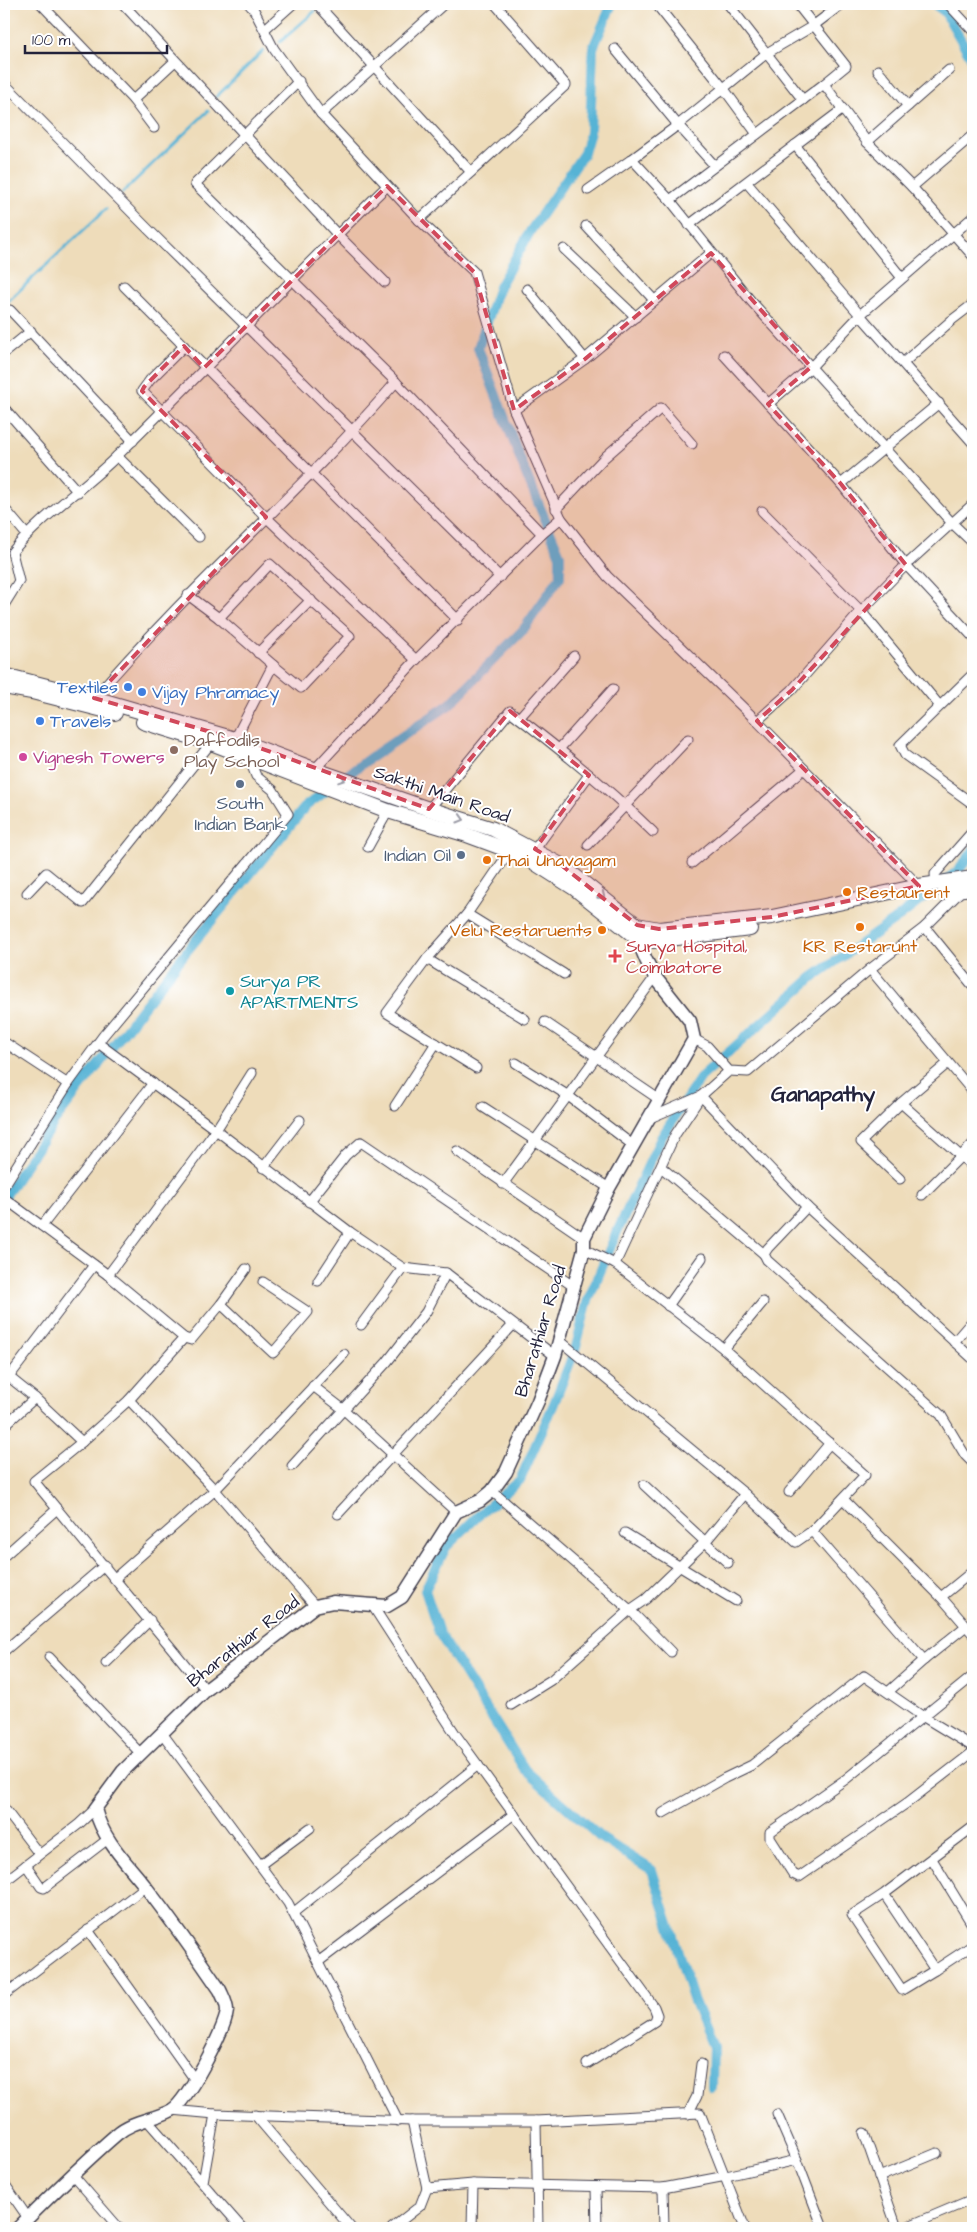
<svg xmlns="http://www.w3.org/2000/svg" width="977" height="2232" font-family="'Architects Daughter',sans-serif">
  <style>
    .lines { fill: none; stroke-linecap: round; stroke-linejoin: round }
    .stream { stroke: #57b3d5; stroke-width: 3 }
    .canal { stroke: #57b3d5; stroke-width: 10 }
    .minor-casing { stroke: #413e4e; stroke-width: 11 }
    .secondary-casing { stroke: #413e4e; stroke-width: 15 }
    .trunk-casing { stroke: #413e4e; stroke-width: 16 }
    .minor { stroke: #fff; stroke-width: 9 }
    .secondary { stroke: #fff; stroke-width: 12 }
    .trunk { stroke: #fff; stroke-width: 14 }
    .oneway { stroke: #9c9ca7 }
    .marked { fill: #d1495b; fill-opacity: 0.2; stroke: #d1495b; stroke-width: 4; stroke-dasharray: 10 6; stroke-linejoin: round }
    .shop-dot { fill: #3f7fe0; stroke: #fff; stroke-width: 2 }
    .education-dot { fill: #8d6e63; stroke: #fff; stroke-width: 2 }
    .hotel-dot { fill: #d1479c; stroke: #fff; stroke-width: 2 }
    .service-dot { fill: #5c6f8a; stroke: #fff; stroke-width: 2 }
    .food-dot { fill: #e8710a; stroke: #fff; stroke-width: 2 }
    .health-dot { fill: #e0444e; stroke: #fff; stroke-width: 2 }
    .culture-dot { fill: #0f9aa8; stroke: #fff; stroke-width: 2 }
    .labels { text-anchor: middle; stroke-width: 4; stroke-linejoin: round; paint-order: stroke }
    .shop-label { font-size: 18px; fill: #366cbe; stroke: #fff; text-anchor: start }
    .education-label { font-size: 18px; fill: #785e54; stroke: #fff; text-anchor: start }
    .hotel-label { font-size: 18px; fill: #b23c85; stroke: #fff; text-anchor: start }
    .street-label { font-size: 18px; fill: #22223b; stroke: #fff }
    .service-label { font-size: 18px; fill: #4e5e75; stroke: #fff }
    .food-label { font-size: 18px; fill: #c56008; stroke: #fff; text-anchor: start }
    .health-label { font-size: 18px; fill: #be3a42; stroke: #fff; text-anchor: start }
    .culture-label { font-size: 18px; fill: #0d838f; stroke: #fff; text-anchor: start }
    .district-label { font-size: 22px; font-weight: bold; fill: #22223b; stroke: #fff }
  </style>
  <rect width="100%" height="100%" fill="#fff"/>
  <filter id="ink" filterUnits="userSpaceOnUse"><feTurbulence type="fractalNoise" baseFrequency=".02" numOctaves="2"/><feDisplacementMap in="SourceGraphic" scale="10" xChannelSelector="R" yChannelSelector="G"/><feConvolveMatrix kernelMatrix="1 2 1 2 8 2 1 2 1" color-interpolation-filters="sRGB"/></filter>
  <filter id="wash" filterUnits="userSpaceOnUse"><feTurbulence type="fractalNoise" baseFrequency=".0096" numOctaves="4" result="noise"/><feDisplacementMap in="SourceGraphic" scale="20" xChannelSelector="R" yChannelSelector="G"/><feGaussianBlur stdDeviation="1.12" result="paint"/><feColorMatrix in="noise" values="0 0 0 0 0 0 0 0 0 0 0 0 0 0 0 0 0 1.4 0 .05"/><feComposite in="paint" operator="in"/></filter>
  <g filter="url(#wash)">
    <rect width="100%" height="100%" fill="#eedcba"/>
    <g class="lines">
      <g class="stream">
        <polyline points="280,42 315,11"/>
        <polyline points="216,97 263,51"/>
        <polyline points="122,193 208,111"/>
        <polyline points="4,305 106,209"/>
      </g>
      <g class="canal">
        <polyline points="934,4 945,12 973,61"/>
        <polyline points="4,1198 54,1122 186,952 306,806 370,758 449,705 523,630 560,577 560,555 526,474 478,348 499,287 531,230 584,153 590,132 593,48 612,4"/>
        <polyline points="712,2087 713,2047 693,1999 652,1870 601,1838 525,1770 439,1633 425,1590 446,1547 481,1513 520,1480 553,1406 576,1347 587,1303 616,1234 661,1138 701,1077 813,977 899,917 959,870 973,851"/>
      </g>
    </g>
  </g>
  <g filter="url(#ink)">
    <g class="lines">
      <g class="minor-casing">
        <g id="minor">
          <polyline points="41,4 133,100 174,62"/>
          <polyline points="123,4 337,234 385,282"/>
          <polyline points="249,4 254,10 274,49 321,114 419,220 474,272 514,410 561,518 607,576 757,721 919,886"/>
          <polyline points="317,4 471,172"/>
          <polyline points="656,4 724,89 757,134"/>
          <polyline points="728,4 803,100"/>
          <polyline points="797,4 846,66 824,84 867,142 912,187 973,256"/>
          <polyline points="842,4 813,26 767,53 678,125 632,159 670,200 751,301 952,523 973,543"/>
          <polyline points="948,4 973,31"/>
          <polyline points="265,29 293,4"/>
          <polyline points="615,49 678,125 714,165"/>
          <polyline points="878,70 908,106"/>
          <polyline points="299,81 195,184 396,382 542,534"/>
          <polyline points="4,83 144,225 500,577"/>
          <polyline points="133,100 154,128"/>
          <polyline points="321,114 444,4"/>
          <polyline points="867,142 949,70"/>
          <polyline points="795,145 902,278"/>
          <polyline points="747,183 860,315 811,367 768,404"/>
          <polyline points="912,187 973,135"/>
          <polyline points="588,190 632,159"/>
          <polyline points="670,200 824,84"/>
          <polyline points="973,217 860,315 973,443"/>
          <polyline points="419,220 566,85 495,4"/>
          <polyline points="689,225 843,109"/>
          <polyline points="586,226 654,300"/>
          <polyline points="564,249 636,317"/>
          <polyline points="124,286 458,620"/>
          <polyline points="527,289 585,359"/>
          <polyline points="10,310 133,441"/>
          <polyline points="184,346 150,380 142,391 266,517 416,660"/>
          <polyline points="4,353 31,331"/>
          <polyline points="724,355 841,484 906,565 973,637"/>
          <polyline points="903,363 952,320 973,304"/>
          <polyline points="4,408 78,492"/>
          <polyline points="514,410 585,359 711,253"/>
          <polyline points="117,456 199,537"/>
          <polyline points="841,484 939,403"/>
          <polyline points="4,508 26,534"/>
          <polyline points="556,509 605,457 661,408 692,444"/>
          <polyline points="762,511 861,611 939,705"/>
          <polyline points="188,595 219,618 273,665 235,739"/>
          <path d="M4 605 19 581 12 552C41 516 85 488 118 455 209 366 296 274 387 186"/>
          <polyline points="219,618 270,564 350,636 301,688 273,665"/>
          <polyline points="258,653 311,600"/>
          <polyline points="973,674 900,745 905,755 973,804"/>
          <path d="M94 698C189 587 301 492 396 382"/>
          <polyline points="519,718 574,656"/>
          <polyline points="757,721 792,690 861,611 906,565 973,504"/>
          <polyline points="560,748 613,689"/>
          <polyline points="314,770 416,660 542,534 561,518"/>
          <path d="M429 809 510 711C560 749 608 788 653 832"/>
          <polyline points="588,845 688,739"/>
          <polyline points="368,847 388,811"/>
          <polyline points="535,849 589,775"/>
          <polyline points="692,863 804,769"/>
          <polyline points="936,884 935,874 973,831"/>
          <polyline points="27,893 46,873 83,903 211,743"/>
          <polyline points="467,914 564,974"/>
          <polyline points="925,927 963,889"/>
          <polyline points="427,959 525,1019"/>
          <polyline points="870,969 973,1092"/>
          <polyline points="545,1022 660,1100"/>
          <polyline points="694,1039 707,1046 729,1071 748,1072 870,969 925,927 973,986"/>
          <polyline points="4,1042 68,1084"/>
          <polyline points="98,1043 216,1130 350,1232 403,1268 446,1273 555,1356"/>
          <polyline points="516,1063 567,1095 634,1146"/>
          <polyline points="476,1068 387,1013 427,959 467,914 510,851"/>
          <polyline points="901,1103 973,1167"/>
          <polyline points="395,1106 436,1043"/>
          <polyline points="483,1107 609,1188"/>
          <polyline points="650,1118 701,1096 807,1207 768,1248 764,1254 767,1260 941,1415 965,1455 973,1463"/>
          <polyline points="457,1151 584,1238"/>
          <polyline points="661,1167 764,1254"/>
          <polyline points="263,1168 300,1120"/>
          <polyline points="900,1179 861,1142 901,1103 948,1063"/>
          <polyline points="503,1184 655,977"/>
          <polyline points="4,1186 68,1084 103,1036 288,814 273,790 256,776 249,758"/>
          <polyline points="922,1195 973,1144"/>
          <polyline points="4,1198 108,1275 184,1338 129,1400 215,1490 315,1606"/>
          <polyline points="309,1202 346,1155 361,1142 573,1286"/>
          <polyline points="807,1207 973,1359"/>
          <polyline points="42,1226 153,1083"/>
          <polyline points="584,1249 615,1264 724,1349 865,1475 812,1531"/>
          <polyline points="615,1264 675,1135 701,1096 729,1071"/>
          <polyline points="108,1275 216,1130 252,1073"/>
          <polyline points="318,1281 350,1232"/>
          <polyline points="221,1304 273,1353 308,1312 263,1282"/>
          <polyline points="668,1306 702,1258"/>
          <polyline points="361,1325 403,1268"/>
          <polyline points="184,1338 191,1340 221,1304 246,1269"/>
          <polyline points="559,1340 745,1494 796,1542 812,1531 924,1660"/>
          <polyline points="954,1342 973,1320"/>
          <polyline points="724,1349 763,1302"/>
          <polyline points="4,1373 35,1398 82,1442"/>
          <polyline points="9,1377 94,1265"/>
          <polyline points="313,1386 343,1409 456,1512"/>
          <polyline points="129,1400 82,1442 34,1481 206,1690"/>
          <polyline points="4,1426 35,1398"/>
          <polyline points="292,1466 387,1362 426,1312 446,1273"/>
          <polyline points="644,1485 728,1563"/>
          <polyline points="492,1491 630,1610 671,1652"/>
          <polyline points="789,1492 830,1443"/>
          <polyline points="843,1499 941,1597 973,1634"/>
          <polyline points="338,1514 513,1325"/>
          <polyline points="625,1533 736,1601"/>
          <polyline points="4,1556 57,1509"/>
          <polyline points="115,1578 215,1490 344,1354"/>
          <polyline points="941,1597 973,1571"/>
          <polyline points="372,1605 456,1735 654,2007 657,2015 655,2021 587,2064"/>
          <polyline points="4,1651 105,1565"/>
          <polyline points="49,1657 141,1754"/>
          <polyline points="106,1663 150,1620"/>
          <polyline points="973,1676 846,1779 770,1832 770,1838 793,1874 799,1877 907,1803 973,1752"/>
          <polyline points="888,1692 924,1660 966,1626"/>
          <polyline points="511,1705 551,1680 630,1610 646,1599 706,1541 745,1494"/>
          <polyline points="162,1733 288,1903 398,2121"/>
          <polyline points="4,1808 39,1854"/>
          <polyline points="663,1813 725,1778 752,1765 864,1676 922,1716 973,1747"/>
          <polyline points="932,1859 973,1926"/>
          <polyline points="26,1865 41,1887 44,1888 108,1839"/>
          <polyline points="260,1865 310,1828"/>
          <polyline points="4,1882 79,1824 95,1809"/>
          <polyline points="884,1894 935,1970 902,1990 852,1915 884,1894 973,1827"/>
          <polyline points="293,1913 478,1765"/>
          <polyline points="88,1930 195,2080"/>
          <polyline points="318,1962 514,1814"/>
          <polyline points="935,1970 973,1945"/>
          <polyline points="4,1995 145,1887"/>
          <polyline points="172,2110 215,2114 412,2121 536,2121 700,2113 745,2228"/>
          <polyline points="688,2114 697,2096 701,2064"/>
          <polyline points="777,2114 797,2160"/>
          <polyline points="255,2115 351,2228"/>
          <polyline points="146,2119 242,2228"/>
          <polyline points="412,2121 427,2188 473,2184 663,2188 726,2176 797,2160 823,2228"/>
          <polyline points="536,2121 538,2228"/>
          <polyline points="864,2133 897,2228"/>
          <polyline points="72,2174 119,2228"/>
          <polyline points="879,2177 937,2153"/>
          <polyline points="203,2182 215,2114"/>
          <polyline points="4,2183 28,2218"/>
          <polyline points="596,2188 597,2228"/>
          <polyline points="663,2188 664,2228"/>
          <polyline points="392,2228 420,2206 427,2188"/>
          <polyline points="472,2228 473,2184"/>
          <polyline points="904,2228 973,2199"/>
        </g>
      </g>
      <g class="secondary-casing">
        <path id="secondary" d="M18 2228C50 2196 82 2164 117 2134 133 2120 154 2120 172 2110 187 2101 225 2030 227 2011 227 2003 223 1997 220 1990 196 1955 171 1920 145 1886 126 1862 103 1840 95 1809L123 1771 206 1690 315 1606 333 1602 387 1606 402 1597 456 1512 480 1501 492 1491 506 1472 538 1401 555 1356 584 1249V1238L609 1188 694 1039 690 1021 655 977 646 960 637 938V929"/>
      </g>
      <g class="trunk-casing">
        <g id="trunk">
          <polyline points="4,675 94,698 235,739 319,771 429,809 493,829 561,865 637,925 659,929 772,917 919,886 973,878"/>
          <polyline points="4,687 32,692 115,713"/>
          <polyline points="143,722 211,743 388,811 464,834 510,851 530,860 574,888 637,938 653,941 750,929"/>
          <polyline points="945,891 973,888"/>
        </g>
      </g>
      <use href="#minor" class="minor"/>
      <use href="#secondary" class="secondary"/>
      <use href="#trunk" class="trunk"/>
    </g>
    <defs><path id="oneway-chevron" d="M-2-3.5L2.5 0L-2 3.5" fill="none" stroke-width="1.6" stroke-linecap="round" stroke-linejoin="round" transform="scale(1.25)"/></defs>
    <g class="oneway">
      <use href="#oneway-chevron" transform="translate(342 779) rotate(19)"/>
      <use href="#oneway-chevron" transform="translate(461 819) rotate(17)"/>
      <use href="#oneway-chevron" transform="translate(602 896) rotate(39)"/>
    </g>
  </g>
  <path class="marked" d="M387 186 474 272 514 410 585 359 711 253 811 367 768 404 841 484 906 565 792 690 757 721 919 886 772 917 659 929 637 925 561 865 535 849 589 775 510 711 429 809 235 739 94 698 266 517 142 391 144 387 184 346 204 368Z"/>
  <g class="shop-dot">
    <circle cx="128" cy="687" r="5"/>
    <circle cx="142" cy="692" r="5"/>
    <circle cx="40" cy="721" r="5"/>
  </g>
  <circle class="education-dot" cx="174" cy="750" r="5"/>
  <circle class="hotel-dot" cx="23" cy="757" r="5"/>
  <g class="service-dot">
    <circle cx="240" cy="784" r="5"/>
    <circle cx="461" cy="855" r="5"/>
  </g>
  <g class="food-dot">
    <circle cx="487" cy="860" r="5"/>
    <circle cx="847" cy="892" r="5"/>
    <circle cx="860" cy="927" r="5"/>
    <circle cx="602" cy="930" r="5"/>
  </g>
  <path class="health-dot" d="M612.5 948.5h5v5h5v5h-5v5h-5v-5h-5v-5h5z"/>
  <circle class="culture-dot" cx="230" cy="991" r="5"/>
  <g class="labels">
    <g class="shop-label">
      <text x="118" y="693" text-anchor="end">Textiles</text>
      <text x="152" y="698">Vijay Phramacy</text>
      <text x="50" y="727">Travels</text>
    </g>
    <g class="education-label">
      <text x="184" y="746">Daffodils<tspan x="184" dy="21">Play School</tspan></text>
    </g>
    <g class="hotel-label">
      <text x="33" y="763">Vignesh Towers</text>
    </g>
    <g class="street-label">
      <text transform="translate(442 794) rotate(19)" y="6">Sakthi Main Road</text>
      <text transform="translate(540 1331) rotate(-73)" y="6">Bharathiar Road</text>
      <text transform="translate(243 1641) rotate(-38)" y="6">Bharathiar Road</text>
    </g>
    <g class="service-label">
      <text x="240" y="809">South<tspan x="240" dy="21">Indian Bank</tspan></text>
      <text x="451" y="861" text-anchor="end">Indian Oil</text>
    </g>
    <g class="food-label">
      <text x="497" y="866">Thai Unavagam</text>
      <text x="857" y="898">Restaurent</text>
      <text x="592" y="936" text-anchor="end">Velu Restaruents</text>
      <text x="860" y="952" text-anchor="middle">KR Restarunt</text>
    </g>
    <g class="health-label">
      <text x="626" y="952">Surya Hospital,<tspan x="626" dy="21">Coimbatore</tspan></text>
    </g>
    <g class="culture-label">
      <text x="240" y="987">Surya PR<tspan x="240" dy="21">APARTMENTS</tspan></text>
    </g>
    <g class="district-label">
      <text x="823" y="1101">Ganapathy</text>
    </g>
  </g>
  <rect width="977" height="2232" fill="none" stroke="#fff" stroke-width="20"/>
  <path d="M25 45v8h142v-8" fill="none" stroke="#22223b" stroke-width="2.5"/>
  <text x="32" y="45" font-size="15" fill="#22223b" stroke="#ffffff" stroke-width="4" paint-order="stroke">100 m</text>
</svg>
